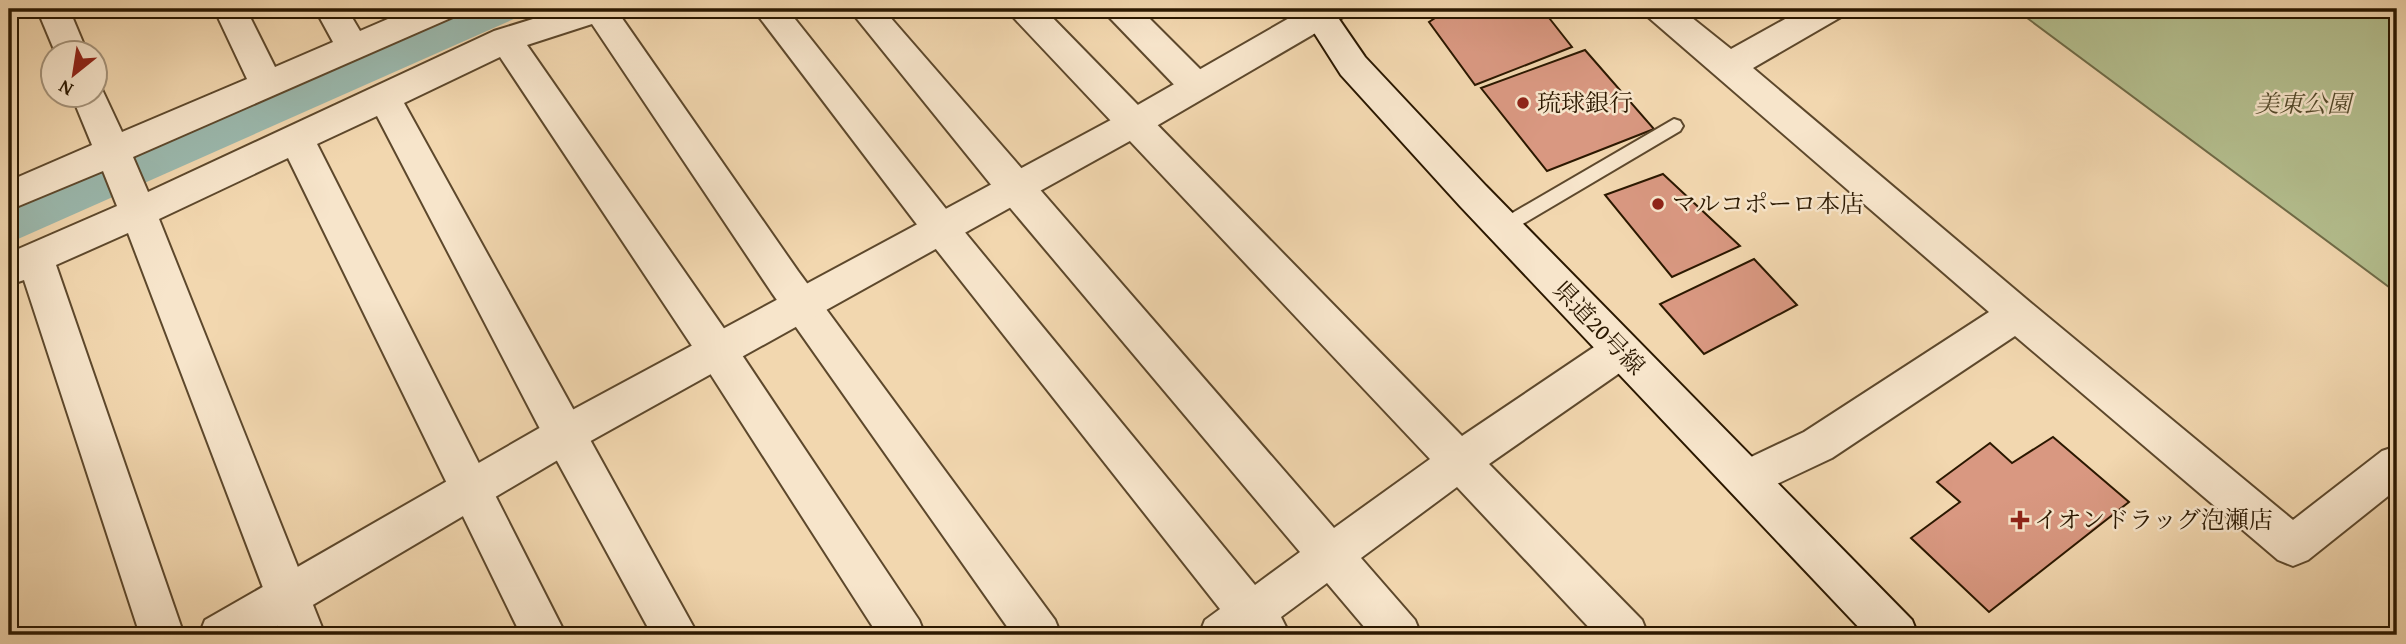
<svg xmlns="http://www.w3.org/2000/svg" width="2406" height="644" font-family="'Gentium Book Plus','Noto Serif JP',serif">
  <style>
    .green { fill: #b4bf8f; stroke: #706c48; stroke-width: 2 }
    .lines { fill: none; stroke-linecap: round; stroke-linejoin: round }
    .canal { fill: #9bb9ae; fill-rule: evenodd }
    .building { fill: #d99881; stroke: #2b1800; stroke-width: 2 }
    .service-casing { stroke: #5d482c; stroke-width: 4 }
    .minor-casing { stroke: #5d482c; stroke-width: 4 }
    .tertiary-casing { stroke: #5d482c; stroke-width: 4 }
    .secondary-casing { stroke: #2b1800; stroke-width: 4 }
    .service { fill: #f7e5cb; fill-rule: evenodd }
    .minor { fill: #f7e5cb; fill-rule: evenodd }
    .tertiary { fill: #f7e5cb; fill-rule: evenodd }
    .secondary { fill: #f7e5cb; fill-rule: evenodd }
    .poi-dot { fill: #8f2418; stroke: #f7e5cb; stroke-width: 2.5 }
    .labels { text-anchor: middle; stroke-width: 5; stroke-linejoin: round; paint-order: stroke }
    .poi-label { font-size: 24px; fill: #2b1800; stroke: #f7e5cb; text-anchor: start }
    .park-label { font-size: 24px; font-style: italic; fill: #544a2b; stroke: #f7e5cb }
    .street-label { font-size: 24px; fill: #2b1800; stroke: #f7e5cb }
  </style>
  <rect width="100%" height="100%" fill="#f2d7af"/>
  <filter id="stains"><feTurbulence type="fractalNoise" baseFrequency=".00286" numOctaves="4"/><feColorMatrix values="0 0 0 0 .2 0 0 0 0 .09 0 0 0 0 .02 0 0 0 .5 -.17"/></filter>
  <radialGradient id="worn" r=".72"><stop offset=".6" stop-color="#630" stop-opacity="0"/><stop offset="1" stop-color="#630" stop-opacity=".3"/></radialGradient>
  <polygon class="green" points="2015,9 2397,9 2397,293"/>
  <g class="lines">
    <polygon class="canal" points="469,9 522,9 516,18 9,243 9,208"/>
  </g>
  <g class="building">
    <polygon points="1449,9 1542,9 1572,47 1475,85 1429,22"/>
    <polygon points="1585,50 1654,129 1547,171 1481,88"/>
    <polygon points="1663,174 1740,246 1672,277 1605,195"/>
    <polygon points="1754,259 1797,305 1704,354 1660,304"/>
    <polygon points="2053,437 2129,502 1989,612 1911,538 1960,502 1937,482 1990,443 2012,463"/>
  </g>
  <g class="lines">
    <g class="service-casing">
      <polygon id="service" points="1674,119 1680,121 1683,126 1680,131 1509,232 1503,234 1497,232 1494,227 1497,222"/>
    </g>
    <g class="minor-casing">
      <g id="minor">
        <polygon points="37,9 69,9 87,52 55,52"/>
        <polygon points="214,9 246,9 275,67 333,42 315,9 347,9 360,31 411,9 457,9 453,17 133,157 148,192 494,31 565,9 618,9 617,11 798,271 1055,620 1061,635 1013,635 772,293 592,24 527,45 732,340 919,620 925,635 878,635 704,364 500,57 404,103 698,635 652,635 550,448 377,116 317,144 566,635 521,635 288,158 159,219 325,635 281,635 128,233 56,265 184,635 140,635 24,280 9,285 9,253 117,206 103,171 9,210 9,181 92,145 71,94 94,94 94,83 100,85 122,132 247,79"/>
        <polygon points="753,9 787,9 954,219 1255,585 1300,552 1001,197 849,9 883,9 1334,528 1430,459 1013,17 1009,9 1044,9 1462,436 1606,339 1620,334 1634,339 1640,351 1634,363 1489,464 1642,620 1648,635 1596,635 1457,487 1361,558 1415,620 1421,635 1371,635 1327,583 1281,617 1290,635 1199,635 1205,620 1220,609 928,239"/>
        <polygon points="1105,9 1140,9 1208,77 1213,86 1208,95 1196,99 1184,95 1109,17"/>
        <polygon points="1644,9 1681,9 1731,49 1803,9 1845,9 1841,17 1753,68 2031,303 2293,520 2382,451 2397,446 2397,489 2308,560 2293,566 2278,560 2015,336 1832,458 1747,498 1732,492 1726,479 1732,466 1804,432 1989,312 1648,17"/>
      </g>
    </g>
    <g class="tertiary-casing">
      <polygon id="tertiary" points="1305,9 1347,9 1343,17 1146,132 578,448 262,635 199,635 205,620 550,422 1122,114"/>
    </g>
    <g class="secondary-casing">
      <polygon id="secondary" points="1299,9 1332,9 1365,57 1486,186 1912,620 1918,635 1866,635 1460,206 1341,75"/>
    </g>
    <use href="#service" class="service"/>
    <use href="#minor" class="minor"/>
    <use href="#tertiary" class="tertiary"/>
    <use href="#secondary" class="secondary"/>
  </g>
  <g class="poi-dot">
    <circle cx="1523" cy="103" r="7"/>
    <circle cx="1658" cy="204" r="7"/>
    <path d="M2016.5 509.5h7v7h7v7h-7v7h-7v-7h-7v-7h7z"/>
  </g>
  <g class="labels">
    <g class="poi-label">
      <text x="1537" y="111">琉球銀行</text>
      <text x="1672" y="212">マルコポーロ本店</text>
      <text x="2034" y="528">イオンドラッグ泡瀬店</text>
    </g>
    <g class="park-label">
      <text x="2303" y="112">美東公園</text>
    </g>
    <g class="street-label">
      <text transform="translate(1599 328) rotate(46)" y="8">県道20号線</text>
    </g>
  </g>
  <rect width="2406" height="644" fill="none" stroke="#f2d7af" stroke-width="35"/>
  <rect x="10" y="10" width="2385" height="623" fill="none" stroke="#2b1800" stroke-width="3.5"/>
  <rect x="18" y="18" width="2371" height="609" fill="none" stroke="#2b1800" stroke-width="2"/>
  <g transform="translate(74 74) rotate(210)"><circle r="33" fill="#f7e5cb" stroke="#a5937a" stroke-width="2"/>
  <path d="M0-5L12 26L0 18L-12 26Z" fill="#8f2418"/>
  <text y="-10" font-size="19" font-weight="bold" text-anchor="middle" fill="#2b1800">N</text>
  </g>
  <rect width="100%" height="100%" filter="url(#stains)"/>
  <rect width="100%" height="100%" fill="url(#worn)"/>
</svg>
